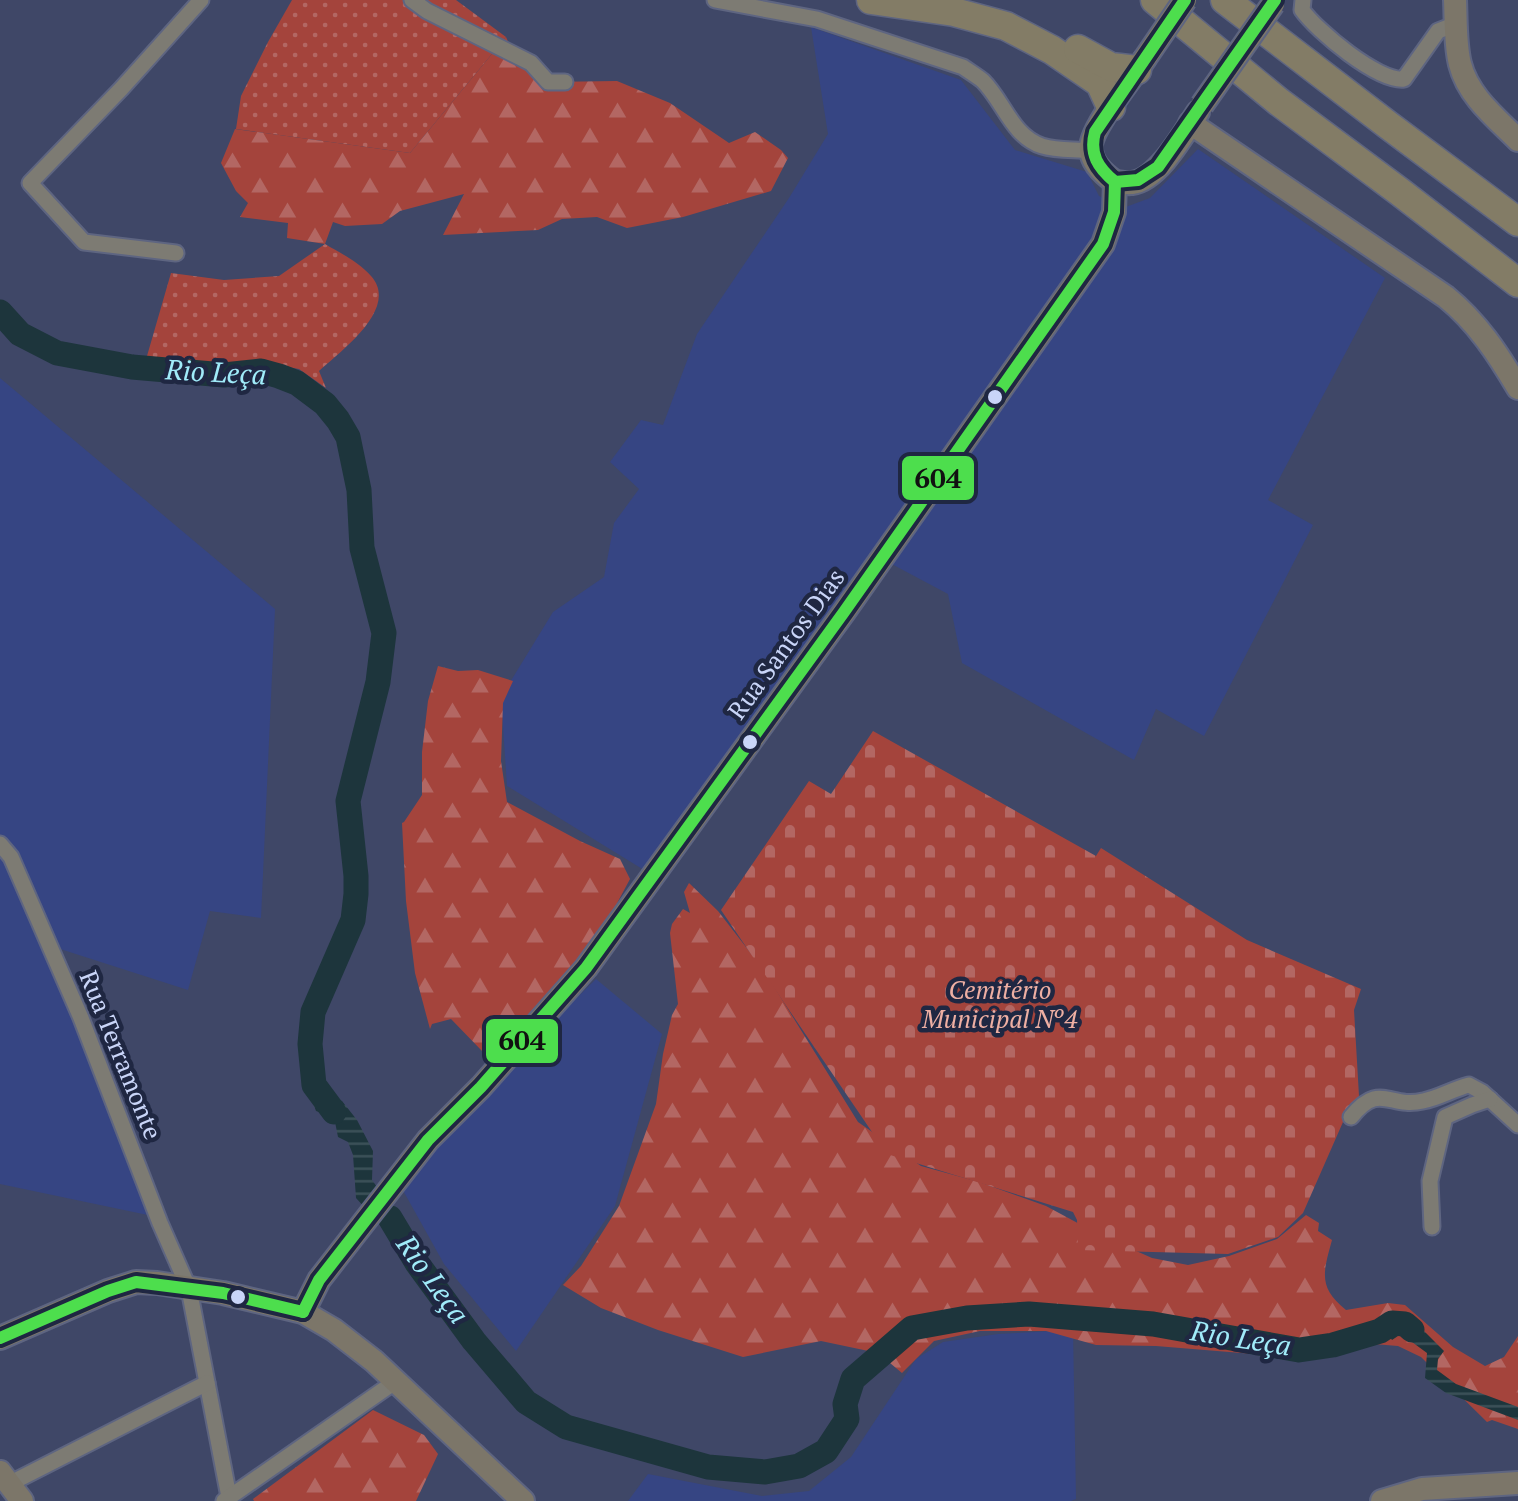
<svg xmlns="http://www.w3.org/2000/svg" width="1518" height="1501" font-family="'PT Serif',serif">
  <style>
    .built { fill: #364583 }
    .grass { fill: url(#grass-dots) }
    .forest { fill: url(#forest-firs) }
    .cemetery { fill: url(#cemetery-stones) }
    .water { fill: url(#water-rules) }
    .lines { fill: none; stroke-linecap: round; stroke-linejoin: round }
    .river { stroke: #1d353c; stroke-width: 25 }
    .street-casing { stroke: #5e6581; stroke-width: 19 }
    .secondary-casing { stroke: #5e6581; stroke-width: 26 }
    .highway-casing { stroke: #5e6581; stroke-width: 31 }
    .street { stroke: #7d7b73; stroke-width: 15 }
    .secondary { stroke: #7c7669; stroke-width: 22 }
    .highway { stroke: #837c66; stroke-width: 28 }
    .secondary-bridge-casing { stroke: #5e6581; stroke-width: 26; stroke-linecap: butt }
    .secondary-bridge { stroke: #7c7669; stroke-width: 22 }
    .bus-1-casing { stroke: #1f2742; stroke-width: 20 }
    .bus-1 { stroke: #4dde4d; stroke-width: 12 }
    .bus-dot { fill: #c9d5f8; stroke: #1f2742; stroke-width: 4 }
    .labels { text-anchor: middle; stroke-width: 9; stroke-linejoin: round; paint-order: stroke }
    .street-label { font-size: 25px; fill: #c9d5f8; stroke: #1f2742 }
    .park-label { font-size: 25px; font-style: italic; fill: #eeafa3; stroke: #1f2742 }
    .water-label { font-size: 28px; font-style: italic; fill: #a0ebf9; stroke: #1f2742 }
    .line-badge { stroke: #1f2742; stroke-width: 4 }
    .pale-badge-label { font-size: 28px; text-anchor: middle; font-weight: bold; fill: #111 }
  </style>
  <defs>
    <pattern id="grass-dots" width="8" height="8" patternUnits="userSpaceOnUse" patternTransform="scale(2.5)"><rect width="8" height="8" fill="#a4443c"/><path d="M2 2h.1M6 6h.1" fill="none" stroke="#b36763" stroke-width="1.8" stroke-linecap="round"/></pattern>
    <pattern id="forest-firs" width="22" height="20" patternUnits="userSpaceOnUse" patternTransform="scale(2.5)"><rect width="22" height="20" fill="#a4443c"/><path d="M5 1l3.5 6h-7zM16 11l3.5 6h-7z" fill="#b36763"/></pattern>
    <pattern id="cemetery-stones" width="16" height="16" patternUnits="userSpaceOnUse" patternTransform="scale(2.5)"><rect width="16" height="16" fill="#a4443c"/><path d="M2 7V4a2 2 0 0 1 4 0v3zM10 15v-3a2 2 0 0 1 4 0v3z" fill="#b36763"/></pattern>
    <pattern id="water-rules" width="6" height="5" patternUnits="userSpaceOnUse" patternTransform="scale(2.5)"><rect width="6" height="5" fill="#1d353c"/><path d="M0 2.5h6" fill="none" stroke="#3c5159"/></pattern>
  </defs>
  <rect width="100%" height="100%" fill="#3f4767"/>
  <g class="built">
    <polygon points="811,27 961,80 1015,150 1087,172 1099,196 1123,208 1150,198 1198,149 1385,278 1268,500 1313,525 1204,736 1156,709 1134,760 962,663 948,594 871,553 644,870 507,786 501,697 553,612 604,577 614,523 639,489 610,462 641,420 663,425 697,334 789,198 828,134"/>
    <polygon points="0,378 275,609 261,918 210,911 188,990 54,947 162,1218 0,1184"/>
    <polygon points="596,979 662,1034 615,1206 516,1351 444,1264 395,1176"/>
    <polygon points="1073,1330 1076,1499 1071,1501 628,1501 648,1474 762,1496 809,1491 851,1457 916,1359 943,1342 998,1334"/>
  </g>
  <g class="grass">
    <polygon points="292,0 456,0 506,37 410,153 236,129 241,96 268,42"/>
    <path d="M325 244C340 253 359 262 371 276 400 308 341 351 319 371L326 388 299 369 266 363 186 364 147 356 171 273 224 280 279 276Z"/>
  </g>
  <g class="forest">
    <polygon points="506,37 514,55 548,82 617,81 670,103 729,143 755,132 781,150 788,158 771,191 683,217 627,228 597,217 562,219 538,230 443,235 464,194 400,211 382,224 345,226 333,222 325,244 287,238 288,223 240,217 248,203 236,191 221,163 235,129 410,153"/>
    <polygon points="438,666 458,671 478,670 513,681 503,703 501,761 507,802 580,841 620,859 630,879 615,907 530,1024 495,1053 483,1052 451,1019 432,1024 430,1029 415,973 406,901 402,823 404,822 422,795 422,752 428,701"/>
    <path d="M689 883 718 911 763 969 858 1122 921 1166 979 1182 1046 1206 1098 1234 1152 1258 1188 1265 1229 1256 1277 1239 1306 1215 1319 1223 1318 1231 1332 1240C1323 1273 1318 1287 1346 1310L1388 1303 1405 1305 1453 1347 1485 1366 1504 1357 1518 1336V1429L1492 1420 1487 1422 1421 1357 1398 1346 1338 1341 1307 1353 1266 1355 1156 1346 1096 1345 1046 1331H980L934 1341 902 1373 878 1353 821 1341 743 1357 658 1330 601 1308 563 1285 581 1266 619 1206 656 1104 663 1054 672 1015 678 1004 670 933 672 924 683 909 690 913 684 892Z"/>
    <polygon points="373,1410 424,1435 438,1454 416,1501 254,1501 253,1499"/>
  </g>
  <polygon class="cemetery" points="873,731 1096,856 1101,848 1247,940 1361,989 1354,1010 1359,1096 1343,1122 1303,1213 1278,1237 1228,1254 1078,1250 1077,1220 1073,1212 887,1154 721,910 809,781 831,794"/>
  <g class="water">
    <polygon points="318,1085 328,1099 332,1097 342,1101 357,1120 373,1151 372,1180 414,1239 403,1250 356,1198 353,1155 348,1142 338,1137 334,1117 316,1111 309,1092"/>
    <polygon points="1401,1313 1418,1325 1444,1351 1438,1359 1437,1370 1456,1384 1518,1407 1518,1420 1446,1393 1425,1378 1427,1353 1401,1334 1392,1340 1379,1321"/>
  </g>
  <g class="lines">
    <g class="river">
      <polyline points="0,312 20,334 57,353 132,367 224,375 261,371 279,376 297,383 325,404 338,420 348,437 359,490 362,548 384,633 378,682 348,801 356,876 356,894 353,920 313,1012 310,1044 314,1085 334,1112"/>
      <polyline points="390,1218 417,1263 474,1341 526,1402 566,1427 708,1467 765,1472 799,1466 826,1451 847,1419 845,1404 853,1379 912,1328 967,1318 1029,1314 1153,1324 1299,1350 1333,1345 1380,1331 1392,1323 1405,1324 1412,1330"/>
    </g>
    <g class="street-casing">
      <g id="street">
        <polyline points="412,0 427,11 531,63 548,82 565,82"/>
        <path d="M715 0 817 19 963 67C970 72 977 76 983 81 1004 102 1012 136 1042 146 1058 151 1075 149 1091 151"/>
        <path d="M1303 0 1302 10C1317 31 1378 82 1404 79L1438 31 1456 24"/>
        <polyline points="176,253 84,242 30,183 121,89 201,0"/>
        <polyline points="0,844 11,857 81,1018 160,1223 189,1289 229,1497"/>
        <path d="M1351 1117C1380 1081 1389 1109 1423 1101 1439 1098 1453 1089 1469 1085L1482 1092 1518 1125"/>
        <polyline points="1432,1227 1430,1181 1445,1117 1472,1105 1490,1099"/>
        <polyline points="9,1484 207,1383"/>
        <polyline points="224,1501 396,1381"/>
      </g>
    </g>
    <g class="secondary-casing">
      <g id="secondary">
        <path d="M1455 0C1456 21 1455 44 1460 64 1468 96 1496 118 1518 140"/>
        <path d="M1190 123 1446 297C1477 322 1498 354 1518 388"/>
        <path d="M1115 182C1105 175 1092 164 1091 150 1088 131 1132 78 1144 60"/>
        <path d="M1115 182C1120 182 1127 184 1132 183 1158 180 1184 133 1198 112"/>
        <polyline points="303,1312 319,1280 428,1140 481,1087 586,968 844,612 1103,244 1114,212 1115,182"/>
        <polyline points="0,1338 108,1291 136,1282 157,1283 223,1293 303,1312 334,1330 374,1361 523,1501"/>
        <polyline points="0,1472 22,1501"/>
        <polyline points="1382,1501 1422,1489 1518,1483"/>
      </g>
    </g>
    <g class="highway-casing">
      <g id="highway">
        <polyline points="871,0 954,12 1006,26 1052,50 1100,83 1111,107"/>
        <polyline points="1155,0 1279,102 1400,192 1518,283"/>
        <polyline points="1225,0 1388,125 1518,222"/>
        <polyline points="1078,49 1111,67 1137,70"/>
      </g>
    </g>
    <use href="#street" class="street"/>
    <use href="#secondary" class="secondary"/>
    <use href="#highway" class="highway"/>
    <g class="secondary-bridge-casing">
      <g id="secondary-bridge">
        <polyline points="1144,60 1185,0"/>
        <polyline points="1202,105 1273,4"/>
      </g>
    </g>
    <use href="#secondary-bridge" class="secondary-bridge"/>
    <g class="bus-1-casing">
      <g id="bus-1">
        <polyline points="1115,182 1138,180 1158,167 1275,0"/>
        <path d="M1115 182C1098 168 1089 154 1095 132L1185 0"/>
        <polyline points="303,1312 319,1280 428,1140 481,1087 586,968 844,612 1103,244 1114,212 1115,182"/>
        <polyline points="0,1338 108,1291 136,1282 223,1293 303,1312"/>
      </g>
    </g>
    <use href="#bus-1" class="bus-1"/>
  </g>
  <g class="bus-dot">
    <circle cx="995" cy="397" r="9"/>
    <circle cx="750" cy="742" r="9"/>
    <circle cx="238" cy="1297" r="9"/>
  </g>
  <g class="labels">
    <g class="street-label">
      <text transform="translate(786 644) rotate(-54)" y="9">Rua Santos Dias</text>
      <text transform="translate(121 1055) rotate(68)" y="9">Rua Terramonte</text>
    </g>
    <g class="park-label">
      <text x="1000" y="999">Cemitério<tspan x="1000" dy="29">Municipal Nº4</tspan></text>
    </g>
    <g class="water-label">
      <text transform="translate(216 372) rotate(3)" y="10">Rio Leça</text>
      <text transform="translate(433 1279) rotate(54)" y="10">Rio Leça</text>
      <text transform="translate(1241 1338) rotate(9)" y="10">Rio Leça</text>
    </g>
  </g>
  <g class="line-badge">
    <rect x="900" y="454" width="76" height="48" rx="10" fill="#4dde4d"/>
    <rect x="484" y="1017" width="76" height="48" rx="10" fill="#4dde4d"/>
  </g>
  <g class="pale-badge-label">
    <text x="938" y="488">604</text>
    <text x="522" y="1050">604</text>
  </g>
</svg>
